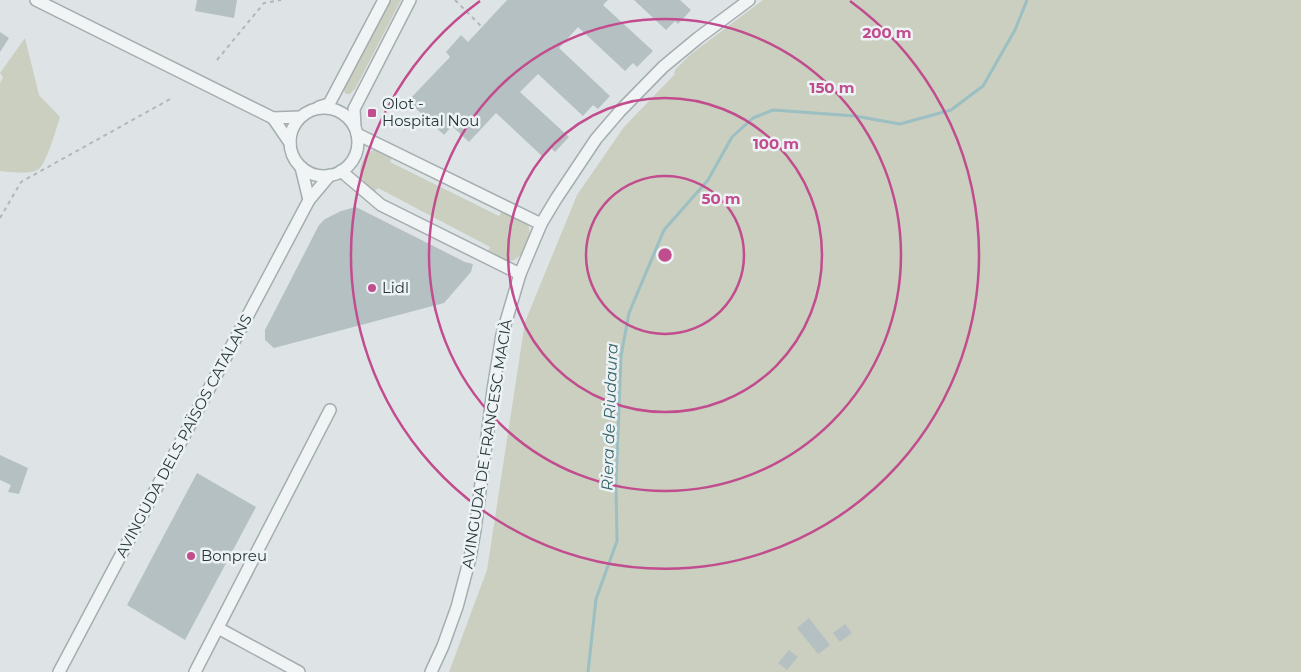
<svg xmlns="http://www.w3.org/2000/svg" width="1301" height="672" font-family="Montserrat,sans-serif">
  <style>
    .green { fill: #cacfbf }
    .lines { fill: none; stroke-linecap: round; stroke-linejoin: round }
    .stream { stroke: #9bbfc3; stroke-width: 3 }
    .building { fill: #b5c0c2 }
    .minor-casing { stroke: #a4adaf; stroke-width: 14 }
    .path { stroke: #b0b8b9; stroke-width: 2; stroke-dasharray: 4 4; stroke-linecap: butt }
    .minor { stroke: #f0f4f5; stroke-width: 11 }
    .ring { fill: none; stroke: #c14c8e; stroke-width: 2.5 }
    .poi-dot { fill: #c14c8e; stroke: #edf3f4; stroke-width: 2 }
    .labels { text-anchor: middle; stroke-width: 5; stroke-linejoin: round; paint-order: stroke }
    .poi-label { font-size: 15px; fill: #28373b; stroke: #edf3f4; text-anchor: start }
    .street-label { font-size: 15px; fill: #28373b; stroke: #edf3f4 }
    .water-label { font-size: 16px; font-style: italic; fill: #36646b; stroke: #edf3f4 }
    .centre { fill: #c14c8e; stroke: #edf3f4; stroke-width: 2.5 }
    .ring-label { font-size: 15px; text-anchor: middle; font-weight: bold; fill: #c14c8e; stroke: #edf3f4; stroke-width: 5; stroke-linejoin: round; paint-order: stroke }
  </style>
  <rect width="100%" height="100%" fill="#dee4e6"/>
  <g class="green">
    <polygon points="388,0 401,0 355,89 350,94 346,94 342,88"/>
    <polygon points="763,0 1301,0 1301,672 449,672 487,570 525,322 577,195 624,127 674,75 675,70 691,54"/>
    <path d="M25 38 39 95 60 117C57 127 46 164 39 169 30 175 10 172 0 171V83L3 77 0 73Z"/>
    <path d="M374 150H378L393 156 390 162 499 216 502 211C510 214 521 218 527 224 535 233 523 261 509 261 502 262 494 256 487 253L490 247 378 188 373 193C364 183 356 174 363 160 365 155 368 152 374 150Z"/>
  </g>
  <g class="lines">
    <polyline class="stream" points="588,672 596,599 617,541 616,484 621,356 629,313 664,230 708,180 732,137 753,118 773,110 855,116 900,124 951,110 983,86 1015,30 1027,0"/>
  </g>
  <g class="building">
    <polygon points="197,0 237,0 234,18 195,11"/>
    <polygon points="507,0 608,0 603,5 653,51 637,67 633,63 625,71 578,27 559,48 610,96 598,109 593,105 583,116 538,74 520,92 569,137 555,152 551,148 542,156 496,113 469,142 452,126 444,135 408,101 450,57 446,52 461,35 468,42"/>
    <polygon points="634,0 680,0 691,10 678,24 675,21 666,30"/>
    <polygon points="0,32 9,38 0,52"/>
    <polygon points="356,207 465,262 473,264 471,272 444,303 274,348 265,340 265,330 319,225 325,219 341,211"/>
    <polygon points="0,455 28,468 19,494 8,492 11,485 0,480"/>
    <polygon points="197,473 256,507 185,640 127,605"/>
    <polygon points="809,618 830,645 818,654 797,628"/>
    <polygon points="845,624 852,633 840,642 833,633"/>
    <polygon points="789,650 798,657 787,670 778,663"/>
  </g>
  <g class="lines">
    <g class="minor-casing">
      <g id="minor">
        <polyline points="36,0 273,118 300,117"/>
        <polyline points="319,107 329,104 384,0"/>
        <circle cx="324" cy="142" r="34"/>
        <polyline points="273,118 290,143"/>
        <polyline points="355,127 354,109 410,0"/>
        <polyline points="357,134 541,224"/>
        <polyline points="301,167 309,200"/>
        <polyline points="341,171 381,205 520,274"/>
        <polyline points="218,628 299,672"/>
        <polyline points="59,672 309,200 330,175"/>
        <polyline points="195,672 330,410"/>
        <polyline points="431,672 443,646 457,607 470,558 475,530 493,390 502,335 520,274 541,224 556,199 596,139 620,111 663,67 698,38 749,0"/>
      </g>
    </g>
    <g class="path">
      <polyline points="455,0 482,27"/>
      <polyline points="217,60 264,3 281,0"/>
      <polyline points="0,218 21,182 172,98"/>
    </g>
    <use href="#minor" class="minor"/>
  </g>
  <g class="ring">
    <circle cx="665" cy="255" r="79"/>
    <circle cx="665" cy="255" r="157"/>
    <circle cx="665" cy="255" r="236"/>
    <path d="M850 1A314 314 0 1 1 480 1"/>
  </g>
  <g class="poi-dot">
    <rect x="367" y="108" width="10" height="10" rx="2.5"/>
    <circle cx="372" cy="288" r="5"/>
    <circle cx="191" cy="556" r="5"/>
  </g>
  <g class="labels">
    <g class="poi-label">
      <text x="382" y="109">Olot -<tspan x="382" dy="17">Hospital Nou</tspan></text>
      <text x="382" y="293">Lidl</text>
      <text x="201" y="561">Bonpreu</text>
    </g>
    <g class="street-label">
      <text transform="translate(184 436) rotate(-62)" y="5">AVINGUDA DELS PAÏSOS CATALANS</text>
      <text transform="translate(487 444) rotate(-81)" y="5">AVINGUDA DE FRANCESC MACIÀ</text>
    </g>
    <g class="water-label">
      <text transform="translate(609 417) rotate(-88)" y="6">Riera de Riudaura</text>
    </g>
  </g>
  <circle cx="665" cy="255" r="8" class="centre"/>
  <g class="ring-label">
    <text x="887" y="38">200 m</text>
    <text x="832" y="93">150 m</text>
    <text x="776" y="149">100 m</text>
    <text x="721" y="204">50 m</text>
  </g>
</svg>
